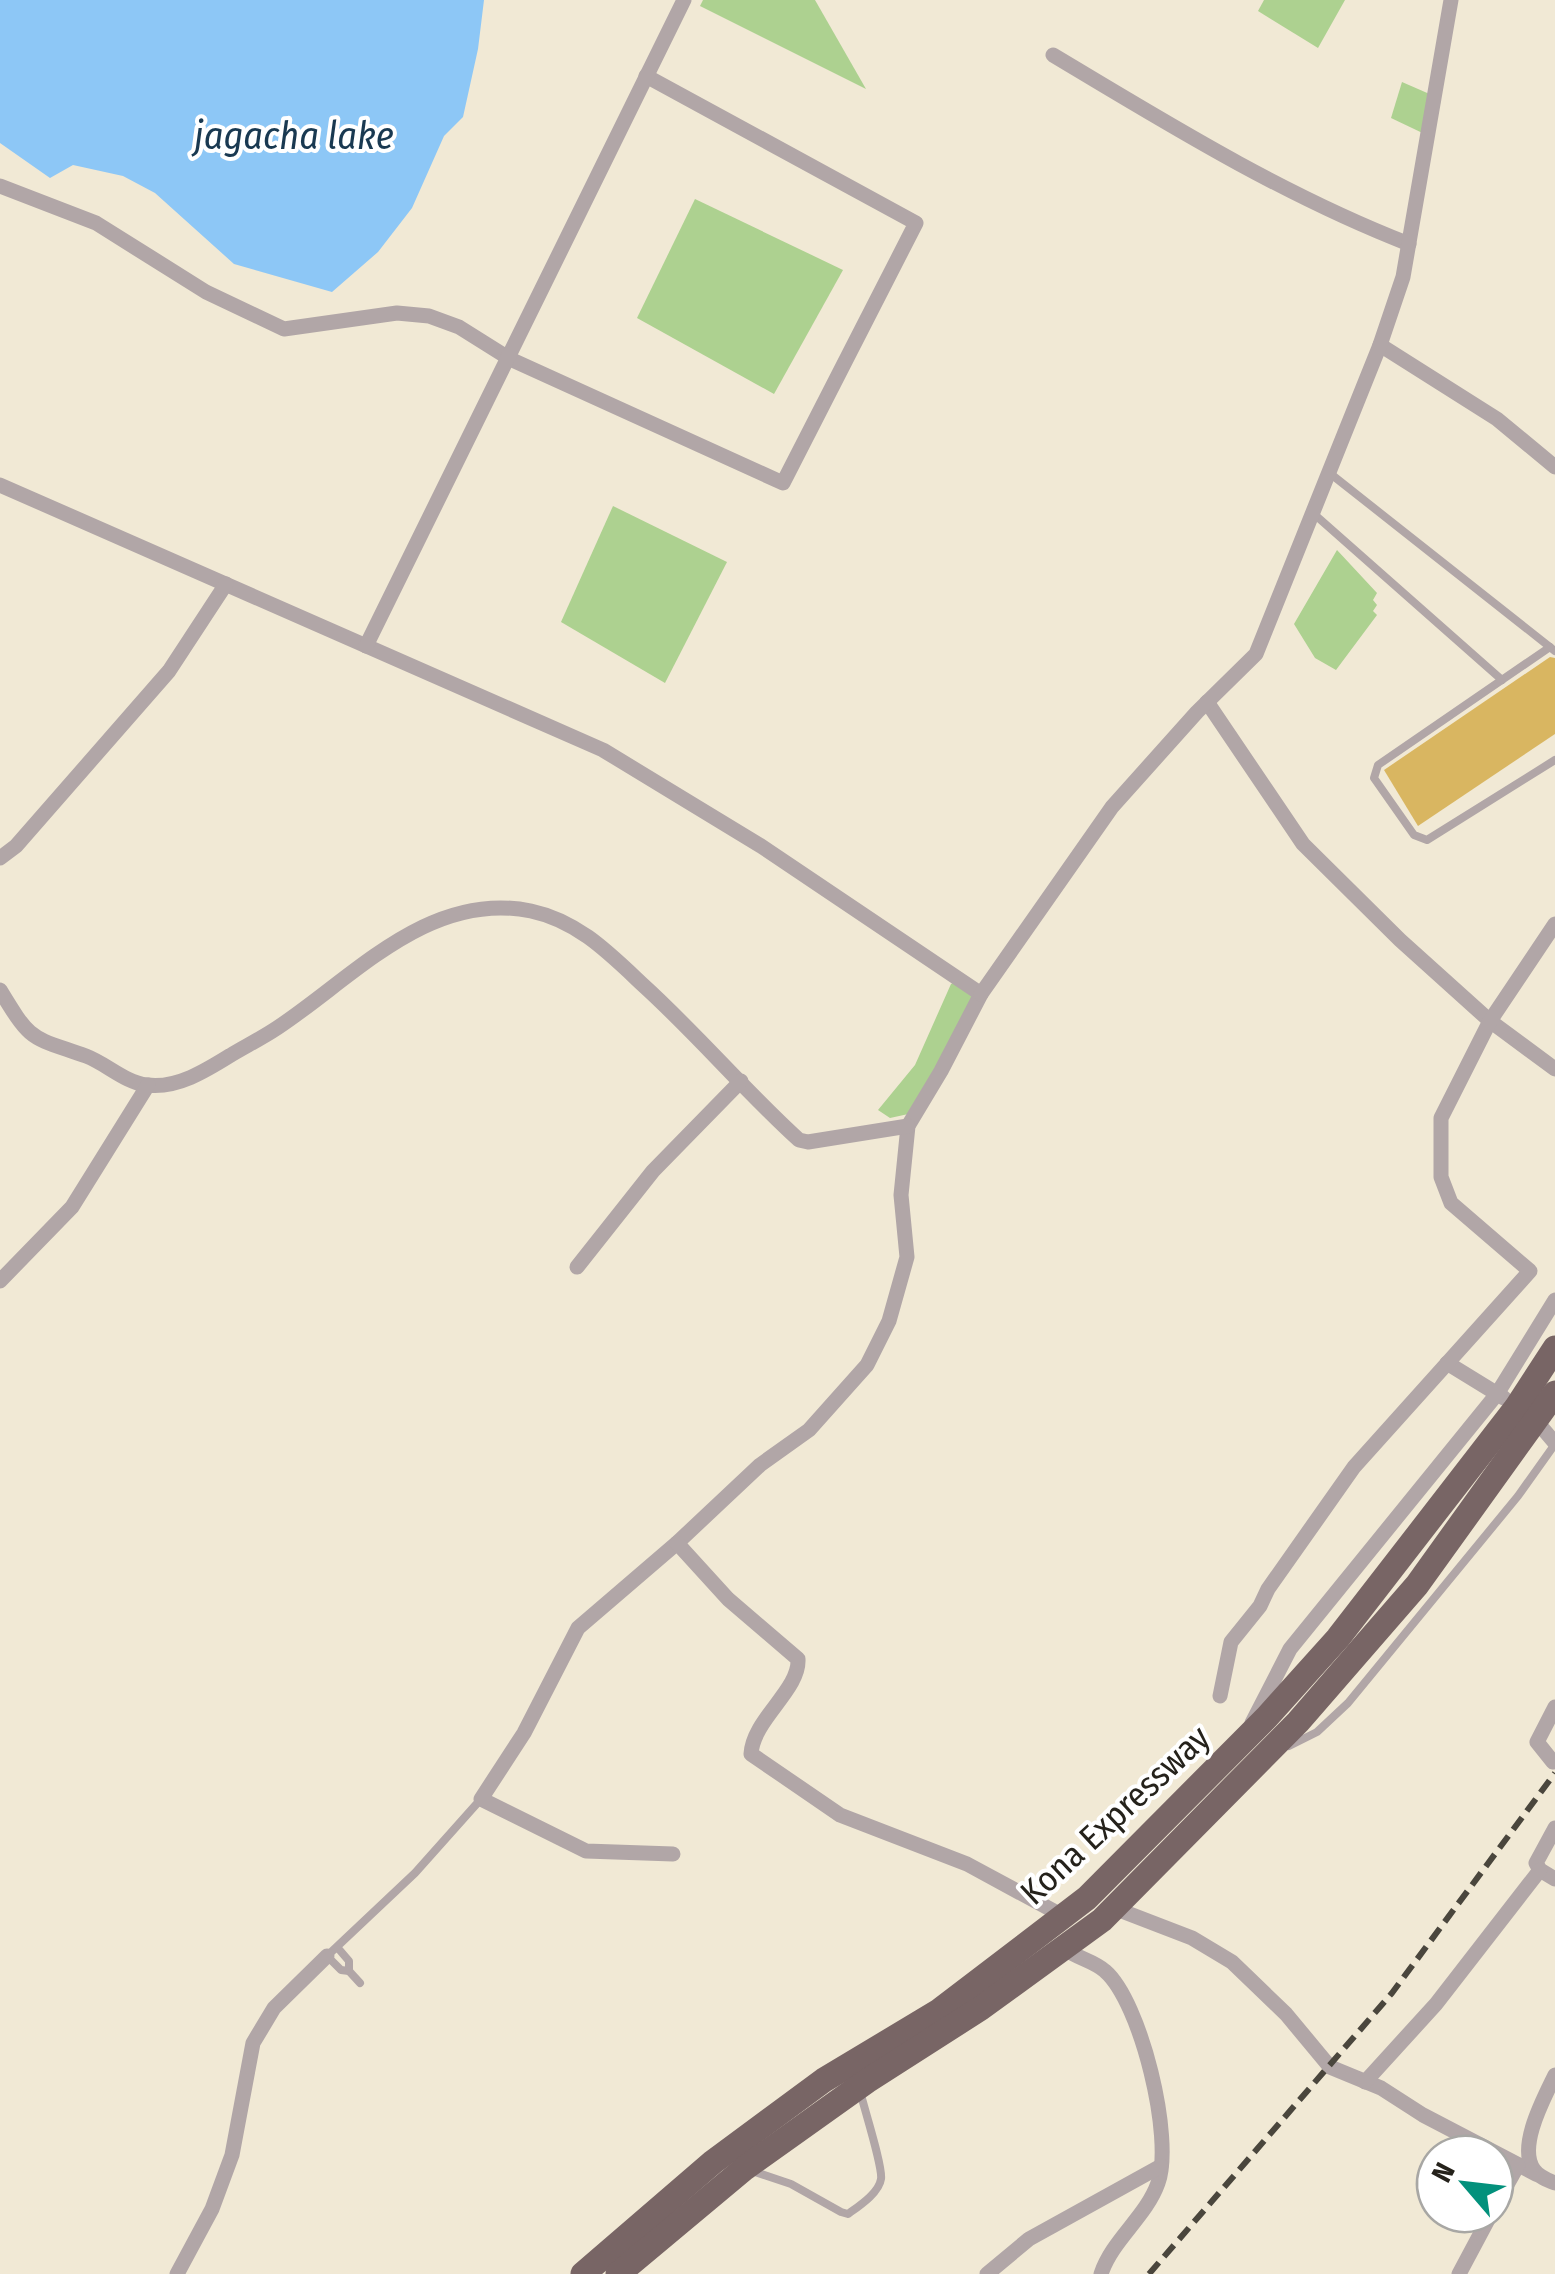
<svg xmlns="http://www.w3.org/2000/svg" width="1555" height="2274" font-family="'Fira Sans Condensed',sans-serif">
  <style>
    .green { fill: #add190 }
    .water { fill: #8dc7f6 }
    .building { fill: #d9b661 }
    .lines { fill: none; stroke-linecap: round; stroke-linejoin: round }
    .service { stroke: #b1a6a7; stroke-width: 8 }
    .minor { stroke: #b1a6a7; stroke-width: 15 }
    .trunk { stroke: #786565; stroke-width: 25 }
    .rail { stroke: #4a463d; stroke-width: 6; stroke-dasharray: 15 8; stroke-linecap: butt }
    .labels { text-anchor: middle; stroke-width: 8; stroke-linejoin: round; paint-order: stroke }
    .street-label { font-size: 35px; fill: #25221b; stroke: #fff }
    .water-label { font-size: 38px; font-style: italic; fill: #193951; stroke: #fff }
  </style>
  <rect width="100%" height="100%" fill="#f1e9d5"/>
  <g class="green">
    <polygon points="703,0 815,0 866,89 700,6"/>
    <polygon points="1264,0 1345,0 1318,48 1258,11"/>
    <polygon points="1402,82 1441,99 1433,138 1391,118"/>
    <polygon points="695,199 843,270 774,394 637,318"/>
    <polygon points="613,506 727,562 665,683 561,622"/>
    <polygon points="1337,550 1377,593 1373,600 1377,605 1373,611 1377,615 1336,670 1315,658 1294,624"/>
    <polygon points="958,981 979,995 913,1113 890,1118 878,1110 915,1065 951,984"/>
  </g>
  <polygon class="water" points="0,0 484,0 478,49 463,117 444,136 412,208 378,252 332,292 234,264 155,193 123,176 73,165 50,178 0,143"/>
  <polygon class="building" points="1550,657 1555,658 1555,734 1418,826 1384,770"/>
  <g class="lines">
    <g class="service">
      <polyline points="1327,471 1555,651"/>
      <polyline points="1314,514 1502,680"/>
      <polyline points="1550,647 1378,765 1374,778 1414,835 1427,840 1555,760"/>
      <polyline points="1289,1746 1317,1732 1348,1703 1518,1496 1555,1444"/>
      <polyline points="337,1947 349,1961 349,1971 341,1970 327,1956 415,1873 481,1799"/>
      <polyline points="349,1971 360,1983"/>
      <path d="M752 2171 791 2184 841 2212 848 2214C859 2206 879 2193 881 2179 883 2167 864 2108 860 2091"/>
    </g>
    <g class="minor">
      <path d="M1053 55C1168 124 1283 195 1409 244"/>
      <polyline points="0,186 96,223 206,292 284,329 397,313 429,316 459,327 510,359 783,483 916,223 646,76"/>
      <polyline points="1380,345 1497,419 1555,467"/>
      <polyline points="0,485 603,750 761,846 981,994 941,1071 908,1126 901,1195 907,1257 889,1321 867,1365 809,1430 760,1465 677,1543 578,1628 524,1733 481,1799 586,1851 673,1854"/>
      <polyline points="366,646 684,0"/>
      <polyline points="1207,702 1303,844 1400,940 1490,1021 1555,1069"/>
      <polyline points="0,858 16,846 169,671 226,584"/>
      <path d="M0 990C32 1043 30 1036 86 1056 107 1064 124 1082 147 1085 177 1089 207 1070 231 1055 246 1046 262 1038 277 1028 353 978 429 890 531 911 578 921 609 953 643 985 697 1034 745 1091 799 1140L808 1142 908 1126"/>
      <polyline points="981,994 1112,807 1197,712 1256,654 1380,345 1403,277 1451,0"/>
      <polyline points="577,1267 653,1171 741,1081"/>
      <polyline points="0,1281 72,1207 148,1085"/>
      <polyline points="1447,1363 1504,1398"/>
      <polyline points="1532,1416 1555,1443"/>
      <path d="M677 1543 728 1599 798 1659C800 1690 753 1719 751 1754L840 1815 967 1864 1063 1916"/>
      <polyline points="1220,1696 1231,1642 1260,1606 1268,1589 1354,1467 1530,1271 1451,1203 1441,1177 1441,1118 1490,1021 1555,924"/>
      <polyline points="1252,1723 1290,1649 1497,1394 1555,1300"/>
      <polyline points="1553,1762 1537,1742 1555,1707"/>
      <polyline points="1555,1828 1536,1863 1540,1870 1555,1879"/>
      <polyline points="1114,1908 1192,1938 1232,1962 1286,2014 1330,2067 1381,2088 1423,2115 1536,2174"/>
      <path d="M1065 1949C1077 1958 1094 1961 1105 1971 1141 2002 1174 2139 1158 2183 1146 2217 1112 2240 1101 2274"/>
      <path d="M1555 2075C1544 2098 1517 2147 1534 2170 1539 2177 1547 2180 1555 2183"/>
      <polyline points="1365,2082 1436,2004 1540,1870"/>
      <polyline points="1495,2206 1518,2165"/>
      <polyline points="177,2274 212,2209 232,2155 253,2043 274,2008 327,1956"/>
      <polyline points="987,2274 1029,2239 1161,2166"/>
      <polyline points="1459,2274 1491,2214"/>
    </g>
    <g class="trunk">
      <polyline points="583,2274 713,2162 824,2080 939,2011 1087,1898 1267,1717 1338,1638 1516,1408 1555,1348"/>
      <polyline points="618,2274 745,2168 867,2081 981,2008 1102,1920 1298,1722 1417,1585 1555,1393"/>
    </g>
    <polyline class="rail" points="1149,2274 1392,1993 1555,1773"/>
  </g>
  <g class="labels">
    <g class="street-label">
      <text transform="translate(1115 1815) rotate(-43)" y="12">Kona Expressway</text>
    </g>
    <g class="water-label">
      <text x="294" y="149">jagacha lake</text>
    </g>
  </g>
  <g transform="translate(1465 2184) rotate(298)"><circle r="48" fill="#ffffff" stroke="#a8a7a4" stroke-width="2.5"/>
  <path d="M0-8L18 38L0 25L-18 38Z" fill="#03917c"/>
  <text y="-15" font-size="28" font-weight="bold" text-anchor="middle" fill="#25221b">N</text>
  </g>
</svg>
